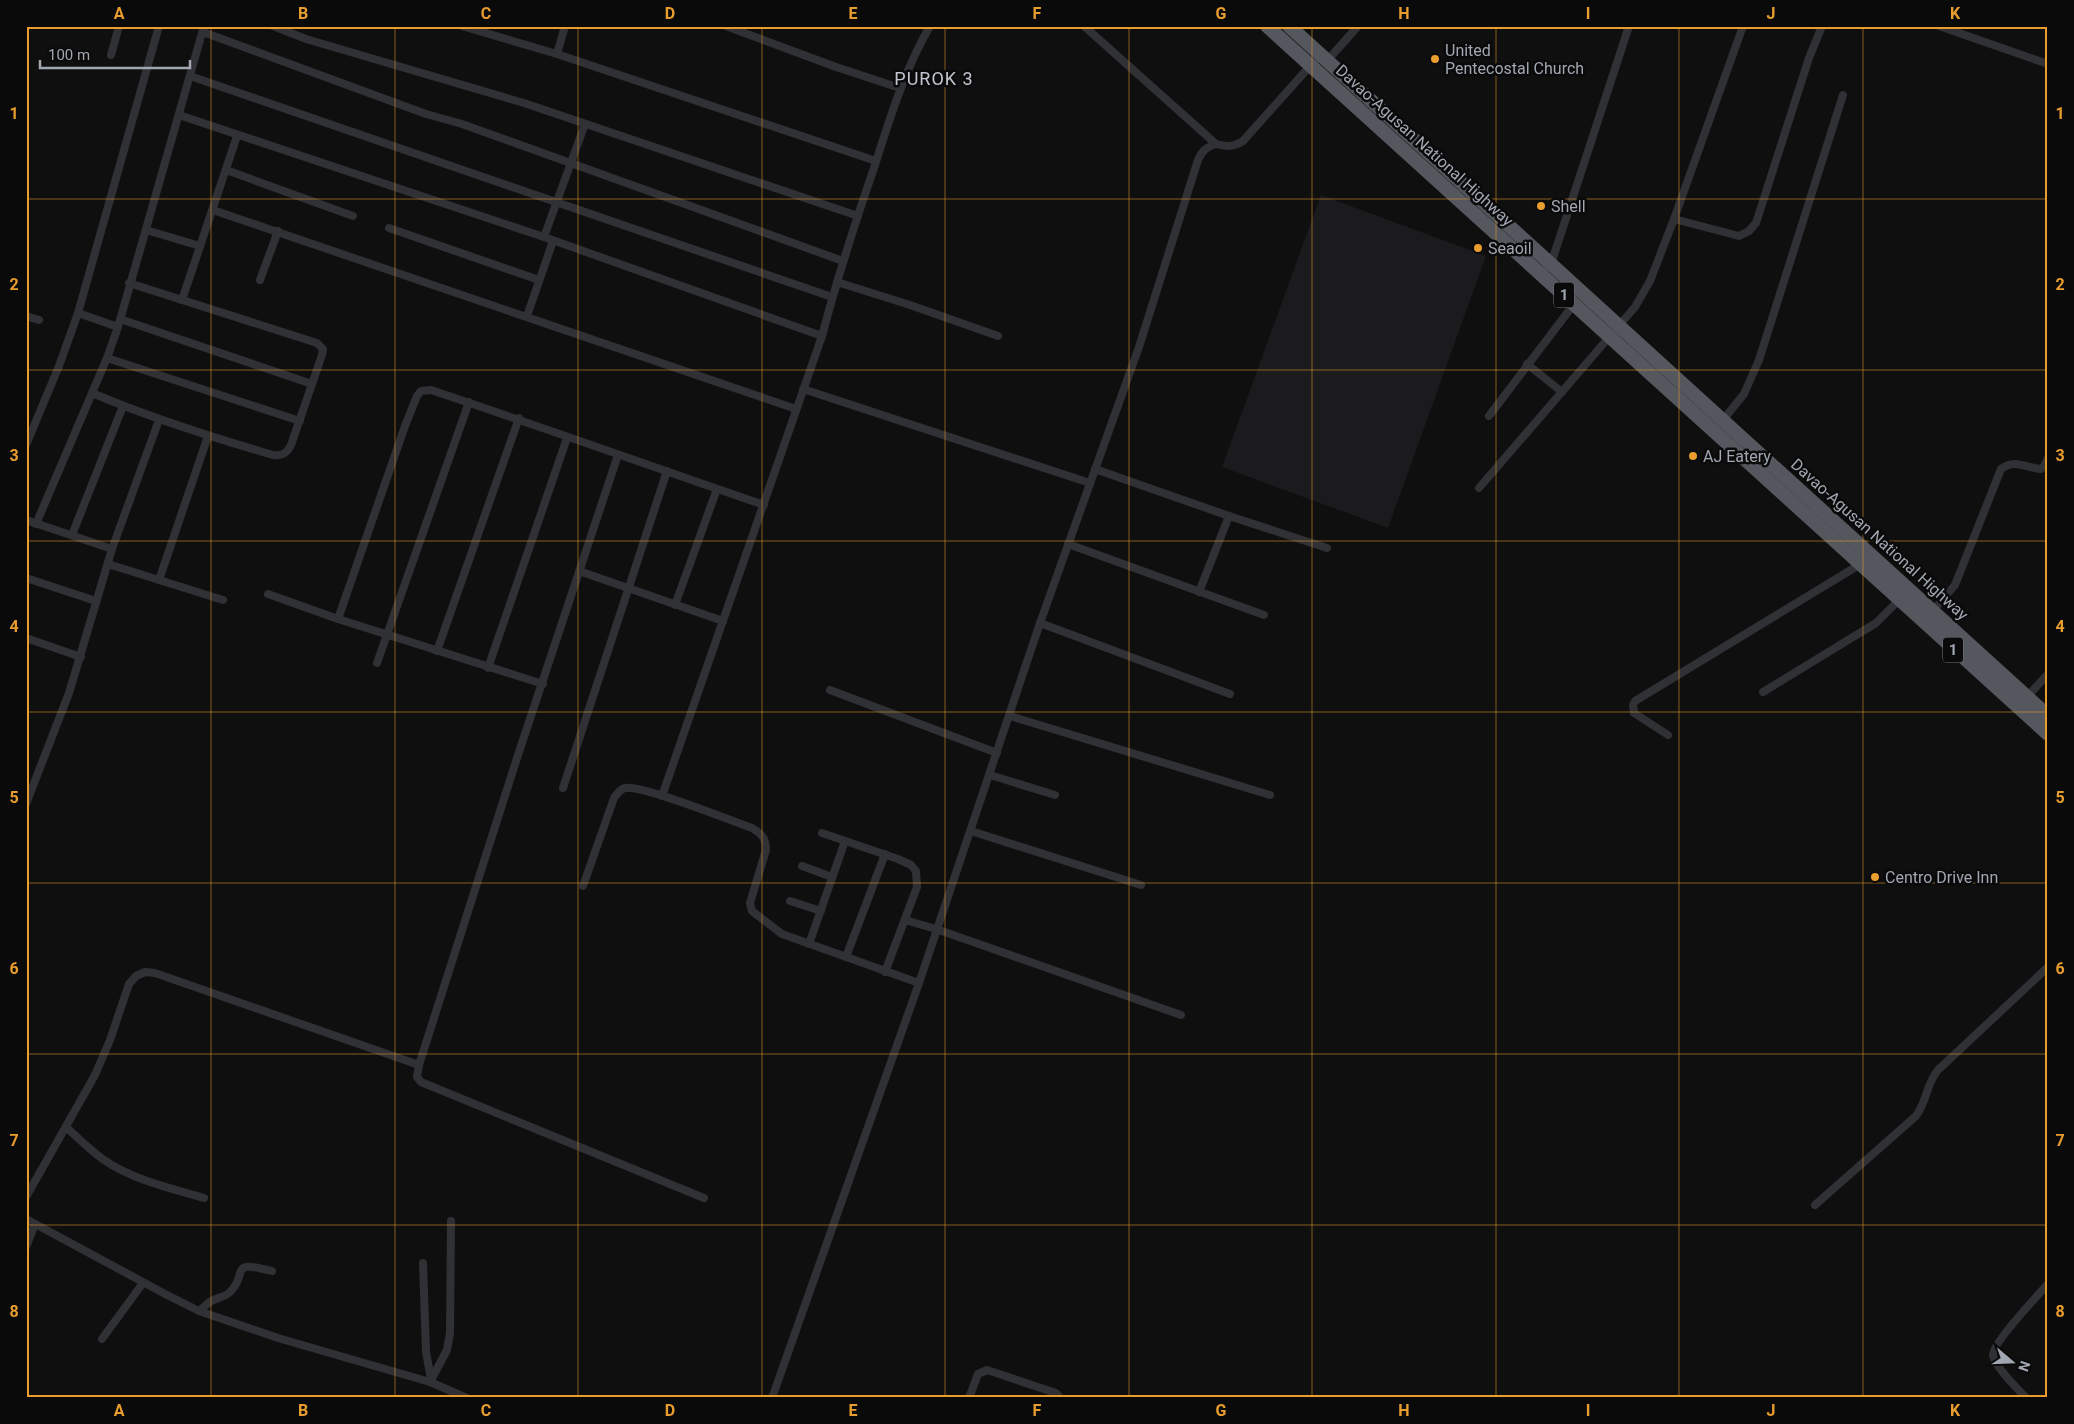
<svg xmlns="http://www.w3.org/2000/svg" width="2074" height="1424" font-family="Roboto,sans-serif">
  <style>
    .built { fill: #1b1b1d }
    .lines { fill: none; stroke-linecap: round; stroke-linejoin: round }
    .minor { stroke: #303135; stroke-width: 8 }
    .trunk { stroke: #54575d; stroke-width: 14 }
    .grid { fill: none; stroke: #e99d2e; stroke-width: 1; stroke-opacity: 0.55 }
    .poi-dot { fill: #e99d2e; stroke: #0a0a0b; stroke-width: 2 }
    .labels { text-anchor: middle; stroke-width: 5; stroke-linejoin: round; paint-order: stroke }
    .shield { fill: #0a0a0b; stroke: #74787f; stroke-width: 1 }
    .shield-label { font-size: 15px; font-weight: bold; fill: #a1a7b1 }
    .poi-label { font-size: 16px; fill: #a1a7b1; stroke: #0a0a0b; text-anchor: start }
    .street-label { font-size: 16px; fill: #a1a7b1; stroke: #0a0a0b }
    .neighbourhood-label { font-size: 18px; letter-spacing: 1px; fill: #c1c5cd; stroke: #0a0a0b }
    .neatline { fill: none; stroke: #e99d2e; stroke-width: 2 }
    .grid-label { font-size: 16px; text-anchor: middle; font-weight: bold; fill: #e99d2e }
  </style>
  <rect width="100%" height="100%" fill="#0f0f10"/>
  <polygon class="built" points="1321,195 1486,256 1388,528 1222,467"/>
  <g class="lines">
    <g class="minor">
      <polyline points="273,26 306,39 524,103 858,216"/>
      <polyline points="462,26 557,54 876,161"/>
      <polyline points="726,26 836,67 900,88"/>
      <path d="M1084 26 1216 144C1227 147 1233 147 1243 141L1320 55"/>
      <polyline points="1939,26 2048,64"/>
      <polyline points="203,32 426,114 462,124 843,261"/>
      <polyline points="557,54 565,26"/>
      <polyline points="111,55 119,26"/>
      <polyline points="1327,61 1358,26"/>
      <polyline points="190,76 832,297"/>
      <polyline points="179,115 544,237 822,336"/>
      <polyline points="226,170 353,216"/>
      <polyline points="213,210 796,409"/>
      <polyline points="1674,219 1739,236 1749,231 1756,223 1809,58 1822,26"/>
      <polyline points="389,228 539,280"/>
      <polyline points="146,230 200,246"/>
      <polyline points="544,237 585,124"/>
      <polyline points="1541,274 1551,264 1629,26"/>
      <polyline points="260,280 278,231"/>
      <polyline points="837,282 910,305 998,336"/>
      <polyline points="182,300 237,136"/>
      <polyline points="78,313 118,327"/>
      <polyline points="26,316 39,320"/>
      <polyline points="527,316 553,241"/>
      <polyline points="120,319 312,384"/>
      <polyline points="107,358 300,421"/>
      <polyline points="1527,364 1562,392"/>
      <polyline points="803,389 1090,483"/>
      <path d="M92 393C151 418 211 437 273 455 283 456 287 453 291 445L322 355 323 349 317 343 129 283"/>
      <polyline points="1489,416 1574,304"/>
      <polyline points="1723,420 1744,394 1759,360 1843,95"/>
      <polyline points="26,445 59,366 78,313 159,26"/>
      <polyline points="618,455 517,758 419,1065 417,1077 421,1082 704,1198"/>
      <polyline points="1095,469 1229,516 1327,548"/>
      <polyline points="1479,488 1635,307 1650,281 1674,219 1743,26"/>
      <polyline points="26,520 112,549"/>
      <polyline points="36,524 107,358 118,327 204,26"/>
      <polyline points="72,535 123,406"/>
      <polyline points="1068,544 1264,615"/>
      <polyline points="108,564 223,600"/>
      <polyline points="579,571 723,621"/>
      <polyline points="26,578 96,601"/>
      <polyline points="159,580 208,436"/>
      <polyline points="1199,592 1229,516"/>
      <polyline points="268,594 338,619"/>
      <polyline points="675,605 717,489"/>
      <path d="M1931 613 1955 585 2001 469C2015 458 2026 468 2041 469L2044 466 2048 458"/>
      <polyline points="1040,623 1230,694"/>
      <polyline points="26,638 81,657"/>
      <polyline points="437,651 519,418"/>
      <polyline points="377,663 469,402"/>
      <polyline points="488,668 567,438"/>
      <path d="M543 684 338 619 405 426 417 396 421 391 431 390C542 427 653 467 764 505"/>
      <polyline points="830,690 997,753"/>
      <polyline points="1763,692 1876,623 1899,600"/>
      <polyline points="2026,698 2048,674"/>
      <polyline points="1010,716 1270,795"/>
      <polyline points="1668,735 1634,713 1633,705 1635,701 1859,565"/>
      <polyline points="990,775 1055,795"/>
      <polyline points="563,788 667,471"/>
      <path d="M662 796 822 336C837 279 855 223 874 168 890 118 904 71 930 26"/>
      <polyline points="26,804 69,693 112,549 159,420"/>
      <polyline points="971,831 1141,885"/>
      <polyline points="822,833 898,859 911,865 916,871 917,887 885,972"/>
      <polyline points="802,866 832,877"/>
      <path d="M583 886 614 798C617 794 620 789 625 788 641 784 732 821 752 828 762 834 766 838 766 850L750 903 752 911 782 934 919 983"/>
      <polyline points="790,901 821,911"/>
      <polyline points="905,920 936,929 1181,1015"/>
      <polyline points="809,944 845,841"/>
      <polyline points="846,957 885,854"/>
      <path d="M66 1127C78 1138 90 1150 104 1160 133 1180 170 1188 204 1198"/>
      <polyline points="26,1197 95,1075 110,1040 129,984 136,976 145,972 155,973 419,1065"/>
      <path d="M1815 1205 1916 1116C1927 1102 1926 1084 1938 1070L2048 967"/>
      <polyline points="26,1219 167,1295 199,1311 278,1338 430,1382 467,1398"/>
      <polyline points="26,1247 35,1224"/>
      <polyline points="423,1263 426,1352 431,1379"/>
      <path d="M199 1311C203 1308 207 1304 211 1301 217 1298 224 1297 229 1293 250 1274 226 1259 272 1271"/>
      <polyline points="102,1339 143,1283"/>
      <polyline points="430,1382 447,1350 450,1333 451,1221"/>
      <path d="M772 1398 919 983 1040 623 1139 347 1198 160C1202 151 1206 147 1216 144"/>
      <polyline points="969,1398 978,1374 987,1370 1056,1393 1060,1398"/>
      <path d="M2026 1398C2018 1389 1994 1366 1993 1355 1992 1344 2038 1295 2048 1284"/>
    </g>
    <g class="trunk">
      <polyline points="1267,26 2048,734"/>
      <polyline points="1289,26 2048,716"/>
    </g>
  </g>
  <path class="grid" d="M211 26V1398M395 26V1398M578 26V1398M762 26V1398M945 26V1398M1129 26V1398M1312 26V1398M1496 26V1398M1679 26V1398M1863 26V1398M26 199H2048M26 370H2048M26 541H2048M26 712H2048M26 883H2048M26 1054H2048M26 1225H2048"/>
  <g class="poi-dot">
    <circle cx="1435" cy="59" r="5"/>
    <circle cx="1541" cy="206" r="5"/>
    <circle cx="1478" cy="248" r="5"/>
    <circle cx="1693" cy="456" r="5"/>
    <circle cx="1875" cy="877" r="5"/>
  </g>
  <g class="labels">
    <g class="shield">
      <rect x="1554" y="282.5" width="20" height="25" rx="4"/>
      <rect x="1943" y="637.5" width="20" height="25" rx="4"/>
    </g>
    <g class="shield-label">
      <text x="1564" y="300">1</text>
      <text x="1953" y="655">1</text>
    </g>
    <g class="poi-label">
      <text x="1445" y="56">United<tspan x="1445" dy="18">Pentecostal Church</tspan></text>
      <text x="1551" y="212">Shell</text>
      <text x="1488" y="254">Seaoil</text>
      <text x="1703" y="462">AJ Eatery</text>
      <text x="1885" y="883">Centro Drive Inn</text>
    </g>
    <g class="street-label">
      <text transform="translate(1425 145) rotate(42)" y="6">Davao-Agusan National Highway</text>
      <text transform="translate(1880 539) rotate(42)" y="6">Davao-Agusan National Highway</text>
    </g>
    <g class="neighbourhood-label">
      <text x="934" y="85">PUROK 3</text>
    </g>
  </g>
  <rect width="2074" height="1424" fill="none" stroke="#0a0a0b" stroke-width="55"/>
  <g transform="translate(2012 1362) rotate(109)" stroke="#0a0a0b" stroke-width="4" paint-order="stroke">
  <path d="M0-4L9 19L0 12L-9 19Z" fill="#a1a7b1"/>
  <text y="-8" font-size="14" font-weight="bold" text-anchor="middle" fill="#a1a7b1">N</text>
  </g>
  <path d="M40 60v8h150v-8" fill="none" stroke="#a1a7b1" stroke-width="2.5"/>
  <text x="48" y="60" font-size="15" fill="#a1a7b1" stroke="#0a0a0b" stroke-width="4" paint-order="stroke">100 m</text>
  <rect x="28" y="28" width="2018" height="1368" class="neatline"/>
  <g class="grid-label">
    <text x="119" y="19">A</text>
    <text x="303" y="19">B</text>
    <text x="486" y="19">C</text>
    <text x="670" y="19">D</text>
    <text x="853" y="19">E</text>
    <text x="1037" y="19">F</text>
    <text x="1221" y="19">G</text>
    <text x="1404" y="19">H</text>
    <text x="1588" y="19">I</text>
    <text x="1771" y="19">J</text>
    <text x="1955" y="19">K</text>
    <text x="14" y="119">1</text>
    <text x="2060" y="119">1</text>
    <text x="14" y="290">2</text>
    <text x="2060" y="290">2</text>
    <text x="14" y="461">3</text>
    <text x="2060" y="461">3</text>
    <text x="14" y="632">4</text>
    <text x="2060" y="632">4</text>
    <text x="14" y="803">5</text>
    <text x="2060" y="803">5</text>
    <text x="14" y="974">6</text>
    <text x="2060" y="974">6</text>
    <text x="14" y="1146">7</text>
    <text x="2060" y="1146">7</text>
    <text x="14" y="1317">8</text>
    <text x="2060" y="1317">8</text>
    <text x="119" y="1416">A</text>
    <text x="303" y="1416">B</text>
    <text x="486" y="1416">C</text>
    <text x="670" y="1416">D</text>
    <text x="853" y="1416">E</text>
    <text x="1037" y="1416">F</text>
    <text x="1221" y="1416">G</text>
    <text x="1404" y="1416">H</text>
    <text x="1588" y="1416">I</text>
    <text x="1771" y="1416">J</text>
    <text x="1955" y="1416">K</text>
  </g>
</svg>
